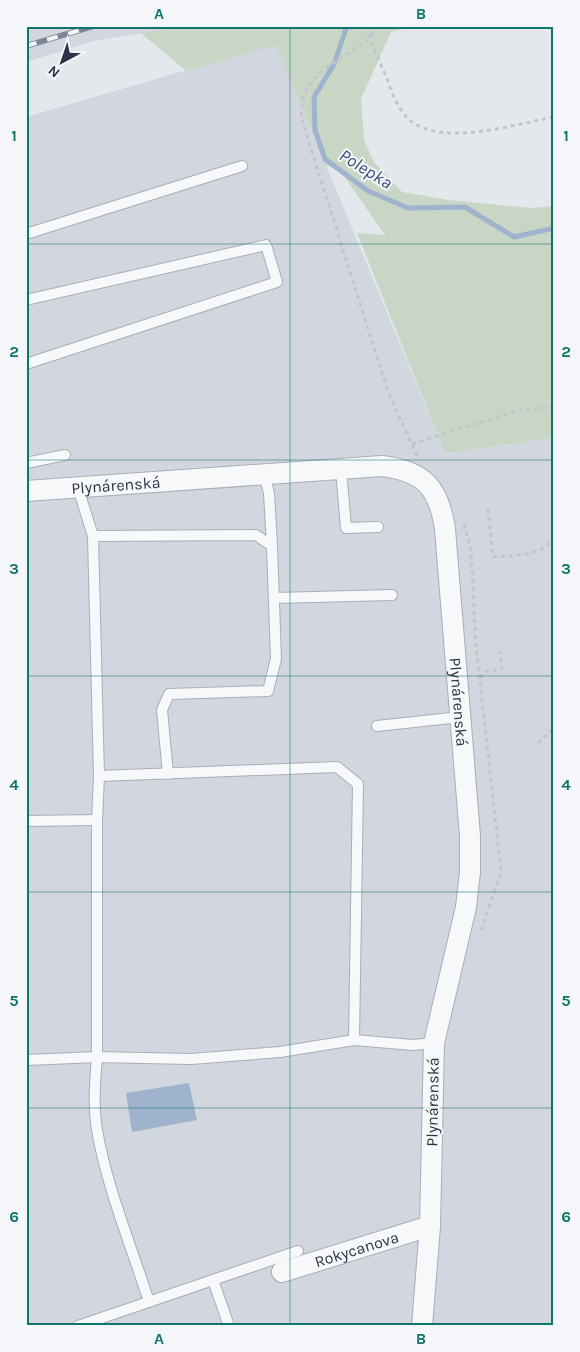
<svg xmlns="http://www.w3.org/2000/svg" width="580" height="1352" font-family="Karla,sans-serif">
  <style>
    .built { fill: #d2d6de }
    .green { fill: #c9d6c5 }
    .water { fill: #9fb4cc }
    .lines { fill: none; stroke-linecap: round; stroke-linejoin: round }
    .stream { stroke: #9fb4cc; stroke-width: 5 }
    .lane-casing { stroke: #a9aeb7; stroke-width: 12 }
    .street-casing { stroke: #a9aeb7; stroke-width: 22 }
    .path { stroke: #c2c5cb; stroke-width: 3; stroke-dasharray: 4 4; stroke-linecap: butt }
    .lane { stroke: #f7f8fa; stroke-width: 10 }
    .street { stroke: #f7f8fa; stroke-width: 20 }
    .rail-casing { stroke: #7d8696; stroke-width: 5.5 }
    .rail { stroke: #f4f6f9; stroke-width: 4; stroke-dasharray: 11; stroke-linecap: butt }
    .grid { fill: none; stroke: #0f766e; stroke-width: 1; stroke-opacity: 0.55 }
    .labels { text-anchor: middle; stroke-width: 4; stroke-linejoin: round; paint-order: stroke }
    .street-label { font-size: 16px; fill: #2b3445; stroke: #f4f6f9 }
    .water-label { font-size: 18px; font-style: italic; fill: #34527a; stroke: #f4f6f9 }
    .neatline { fill: none; stroke: #0f766e; stroke-width: 2 }
    .grid-label { font-size: 16px; text-anchor: middle; font-weight: bold; fill: #0f766e }
  </style>
  <rect width="100%" height="100%" fill="#e4e7ec"/>
  <g class="built">
    <polygon points="41,26 185,26 94,41 26,62 26,31"/>
    <polygon points="276,44 445,453 554,438 554,1326 26,1326 26,117"/>
  </g>
  <polygon class="green" points="185,26 412,26 391,32 361,99 364,140 374,162 402,192 449,200 532,208 554,206 554,438 445,453 357,233 385,235 341,172 326,165 276,45 186,71 141,33"/>
  <polygon class="water" points="189,1083 197,1120 132,1132 126,1093"/>
  <g class="lines">
    <polyline class="stream" points="347,26 334,64 314,97 315,130 325,159 368,191 408,208 465,207 514,237 554,228"/>
    <g class="lane-casing">
      <g id="lane">
        <polyline points="26,234 242,166"/>
        <polyline points="26,300 266,245 277,282 26,364"/>
        <polyline points="26,463 65,455"/>
        <polyline points="341,469 346,528 378,527"/>
        <polyline points="264,474 269,493 272,546"/>
        <path d="M78 488 93 536 99 776 97 820V1057C95 1081 93 1106 97 1130 107 1188 131 1245 149 1302"/>
        <polyline points="93,536 256,535 272,546 276,659 268,691 169,694 162,710 168,774"/>
        <polyline points="274,598 392,595"/>
        <polyline points="377,726 460,717"/>
        <polyline points="99,776 337,767 358,784 354,1040"/>
        <polyline points="26,821 97,820"/>
        <polyline points="26,1060 97,1057 191,1059 280,1052 354,1040 413,1045 434,1043"/>
        <polyline points="213,1280 229,1326"/>
        <polyline points="78,1326 298,1251"/>
      </g>
    </g>
    <g class="street-casing">
      <g id="street">
        <path id="s1" d="M26 491 382 466C424 471 439 488 445 529L470 836V872L466 907 434 1043 430 1226 422 1326"/>
        <path id="s2" d="M282 1272 430 1226"/>
      </g>
    </g>
    <g class="path">
      <path d="M368 26C370 43 379 60 386 76 391 89 395 103 404 114 433 151 514 124 554 117"/>
      <polyline points="378,26 369,39 326,68 311,81 303,98 301,117 388,392 417,456"/>
      <polyline points="412,444 519,410 554,407"/>
      <path d="M488 509 493 557C516 555 538 557 554 539"/>
      <polyline points="464,524 471,550 476,648 501,871 480,934"/>
      <polyline points="480,678 487,671 502,669 500,652"/>
      <polyline points="538,743 554,728"/>
    </g>
    <use href="#lane" class="lane"/>
    <use href="#street" class="street"/>
    <g class="rail-casing">
      <polyline id="rail" points="26,46 94,26"/>
    </g>
    <use href="#rail" class="rail"/>
  </g>
  <path class="grid" d="M290 26V1326M26 244H554M26 460H554M26 676H554M26 892H554M26 1108H554"/>
  <g class="labels">
    <g class="street-label">
      <text dy="6" stroke="none"><textPath href="#s1" startOffset="90">Plynárenská</textPath></text>
      <text dy="6" stroke="none"><textPath href="#s1" startOffset="629">Plynárenská</textPath></text>
      <text transform="translate(432 1102) rotate(-89)" y="6">Plynárenská</text>
      <text dy="6" stroke="none"><textPath href="#s2" startOffset="78">Rokycanova</textPath></text>
    </g>
    <g class="water-label">
      <text transform="translate(366 169) rotate(32)" y="6">Polepka</text>
    </g>
  </g>
  <rect width="580" height="1352" fill="none" stroke="#f4f6f9" stroke-width="55"/>
  <g transform="translate(62 62) rotate(220)" stroke="#f4f6f9" stroke-width="4" paint-order="stroke">
  <path d="M0-4L9 19L0 12L-9 19Z" fill="#2b3445"/>
  <text y="-8" font-size="14" font-weight="bold" text-anchor="middle" fill="#2b3445">N</text>
  </g>
  <rect x="28" y="28" width="524" height="1296" class="neatline"/>
  <g class="grid-label">
    <text x="159" y="19">A</text>
    <text x="421" y="19">B</text>
    <text x="14" y="141">1</text>
    <text x="566" y="141">1</text>
    <text x="14" y="357">2</text>
    <text x="566" y="357">2</text>
    <text x="14" y="574">3</text>
    <text x="566" y="574">3</text>
    <text x="14" y="790">4</text>
    <text x="566" y="790">4</text>
    <text x="14" y="1006">5</text>
    <text x="566" y="1006">5</text>
    <text x="14" y="1222">6</text>
    <text x="566" y="1222">6</text>
    <text x="159" y="1344">A</text>
    <text x="421" y="1344">B</text>
  </g>
</svg>
